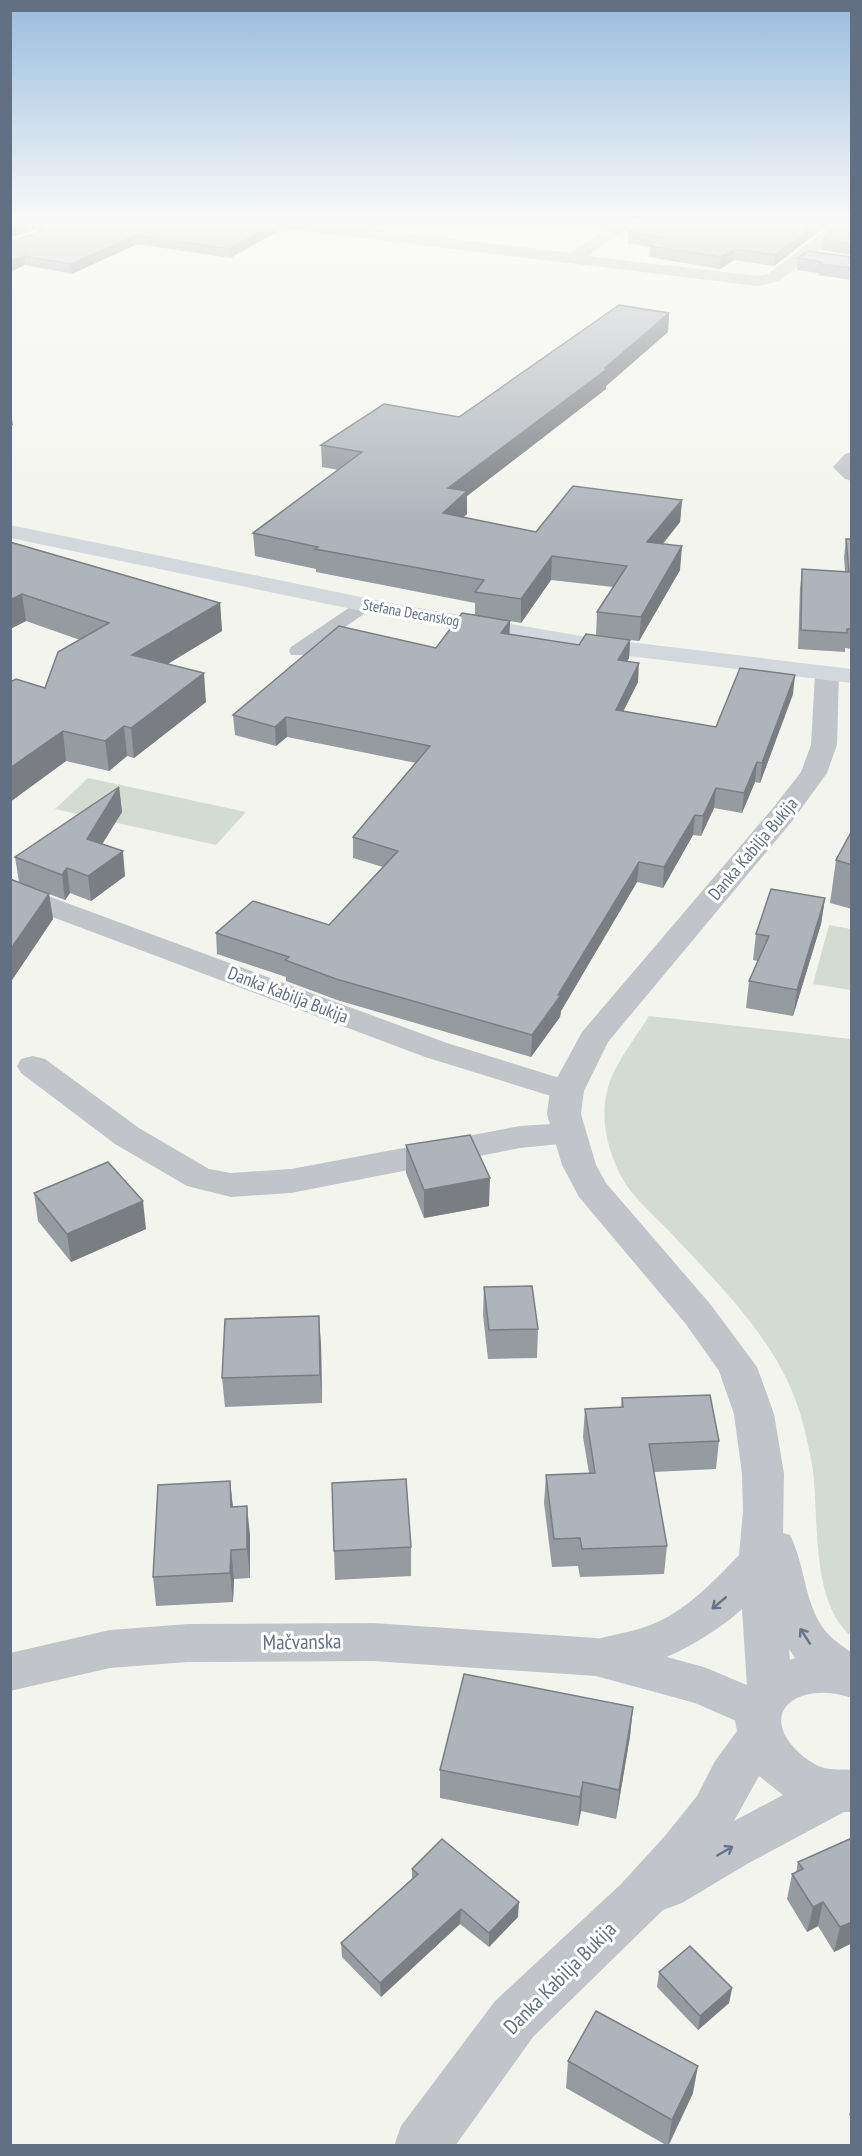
<svg xmlns="http://www.w3.org/2000/svg" width="862" height="2156" font-family="'PT Sans Narrow',sans-serif">
  <style>
    .green { fill: #d4dbd0 }
    .lines { fill: none; stroke-linecap: round; stroke-linejoin: round }
    .service { fill: #c1c4c8; fill-rule: evenodd }
    .minor { fill: #c1c4c8; fill-rule: evenodd }
    .tertiary { fill: #c1c4c8; fill-rule: evenodd }
    .secondary { fill: #d2d8dc; fill-rule: evenodd }
    .wall { fill: #969ba0; fill-rule: evenodd }
    .shaded-wall { fill: #7a7e82 }
    .building { fill: #aeb4ba; stroke: #7a7e82; stroke-width: 1.5 }
    .oneway { stroke: #667586 }
    .labels { text-anchor: middle; stroke-width: 6; stroke-linejoin: round; paint-order: stroke }
    .far-street-label { font-size: 15px; fill: #617183; stroke: #fff }
    .street-label { font-size: 18px; fill: #617183; stroke: #fff }
    .near-street-label { font-size: 21px; fill: #617183; stroke: #fff }
  </style>
  <rect width="100%" height="100%" fill="#f4f4ef"/>
  <g class="green">
    <polygon points="88,778 246,812 216,845 55,809"/>
    <polygon points="829,925 851,929 851,990 813,984"/>
    <path d="M649 1016 851 1039V1636C809 1600 820 1515 812 1464 808 1445 804 1424 798 1407 775 1338 718 1284 670 1232 655 1216 633 1198 622 1178 608 1151 600 1121 607 1091 613 1065 635 1039 649 1016Z"/>
  </g>
  <g class="lines">
    <polygon class="service" points="365,600 374,605 371,609 305,655 291,655 289,651 291,647 359,601"/>
    <g class="minor">
      <polygon points="264,222 310,222 570,253 618,222 636,222 588,256 758,276 768,274 835,222 852,224 779,281 758,286 272,227"/>
      <polygon points="852,452 852,481 845,479 833,467 845,454"/>
      <polygon points="10,882 447,1043 579,1084 584,1091 579,1098 567,1101 425,1057 10,901"/>
      <polygon points="33,1056 45,1059 139,1128 209,1169 231,1173 291,1169 520,1126 567,1123 579,1126 584,1134 579,1142 520,1148 291,1193 231,1197 187,1186 115,1144 21,1073 17,1066 21,1059"/>
      <polygon points="373,1623 596,1638 704,1667 775,1697 782,1711 775,1725 759,1731 695,1703 596,1676 373,1661 188,1662 110,1668 10,1691 10,1653 110,1630 188,1624"/>
    </g>
    <path class="tertiary" d="M827 667 836 669 839 674 837 745 827 773 793 820 608 1042 584 1091 581 1114 596 1165 606 1183 711 1305 757 1367 774 1414 784 1474 783 1533 790 1535C806 1566 804 1609 829 1635 836 1642 844 1647 852 1653V1698C798 1679 752 1714 804 1757 810 1761 816 1766 824 1768 832 1770 843 1769 852 1770V1812H844L747 1864 682 1903 663 1910 533 2037 455 2146H394L401 2126 495 2001 621 1884 664 1837 697 1796 715 1761 737 1731 735 1721 747 1687 742 1609C708 1641 626 1686 580 1670L573 1657 580 1644C602 1636 626 1634 648 1626 684 1613 713 1582 739 1555L743 1511 742 1474 734 1414 719 1371 685 1323 579 1197 562 1165 547 1114 550 1091 582 1032 773 808 801 772 811 745 815 674 818 669ZM789 1649 795 1658 790 1660ZM759 1776 783 1795 734 1821Z"/>
    <polygon class="secondary" points="10,525 395,604 587,637 852,669 852,683 587,651 395,618 10,538"/>
  </g>
  <g class="wall">
    <polygon points="10,222 279,222 280,230 230,258 137,244 72,274 25,265 10,272 41,232 37,229"/>
    <polygon points="642,222 831,222 774,266 734,260 720,269 649,257 650,247 628,243 628,232"/>
    <polygon points="852,222 852,255 821,250 823,239"/>
    <polygon points="852,257 852,280 818,275 819,273 797,270 798,258"/>
    <path d="M669 313 668 332 606 386V389L467 496V514L463 517 536 532 682 500 680 522 663 544 680 570 639 641 630 640 629 658 627 661 638 682 623 711 716 727 793 694 760 783 755 782 742 813 714 808 701 836 693 835 663 888 637 882 561 1011 560 1017 531 1057 337 1000 286 981V977L217 954 216 933 329 925 383 867 353 858V837L416 763 287 737 276 746 235 735 233 715 436 648 475 615V603L316 572V569L255 556 253 533 339 470 322 467 321 445 459 417ZM551 580 613 587 597 612 596 635 579 645 509 635 510 621 521 623Z"/>
    <polygon points="846,539 852,539 852,649 845,648 845,652 798,649 800,588 802,569 845,572 844,557"/>
    <polygon points="10,542 220,603 222,631 167,664 206,702 134,758 127,756 109,771 66,761 10,802 10,682 45,688 80,640 26,621 10,629"/>
    <polygon points="119,787 122,812 102,844 125,876 91,901 70,893 65,900 49,894 53,919 10,983 10,879 19,882 15,857"/>
    <polygon points="852,833 852,909 830,903 836,860"/>
    <polygon points="825,898 821,924 793,1016 746,1008 749,981 758,961 753,960 756,934"/>
    <polygon points="406,1145 489,1206 424,1218 406,1173"/>
    <polygon points="34,1193 146,1229 71,1262 38,1221"/>
    <polygon points="484,1287 538,1329 537,1358 488,1359 483,1315"/>
    <polygon points="321,1344 322,1403 225,1407 222,1378"/>
    <polygon points="622,1398 719,1441 716,1469 654,1472 667,1546 664,1574 580,1577 578,1566 552,1567 544,1503 546,1475 589,1473 583,1437 585,1409 621,1407"/>
    <polygon points="230,1481 233,1507 250,1535 250,1578 234,1579 233,1602 156,1606 153,1577"/>
    <polygon points="411,1547 411,1576 335,1580 334,1551"/>
    <polygon points="633,1707 630,1736 616,1819 581,1811 578,1826 440,1798 440,1770"/>
    <polygon points="798,1862 852,1943 834,1952 818,1926 807,1932 787,1899 792,1874 796,1873"/>
    <polygon points="412,1869 518,1917 489,1947 460,1924 381,1997 342,1957 341,1943 412,1879"/>
    <polygon points="659,1972 732,1988 729,2003 698,2030 657,1987"/>
    <polygon points="568,2061 693,2093 669,2145 666,2145 566,2088"/>
    <polygon points="852,2104 852,2118 849,2115"/>
  </g>
  <g class="shaded-wall">
    <polygon points="29,222 36,222 37,229 10,238 10,228"/>
    <polygon points="277,222 279,222 280,230 230,258 229,249"/>
    <polygon points="818,222 831,222 774,266 775,255"/>
    <polygon points="137,235 137,244 72,274 71,264"/>
    <polygon points="735,249 734,260 720,269 721,257"/>
    <polygon points="24,256 25,265 10,272 10,261"/>
    <polygon points="669,313 668,332 606,386 606,389 467,496 467,514 443,536 443,513 448,488 605,368"/>
    <polygon points="10,412 11,412 13,425 10,427"/>
    <polygon points="682,500 680,522 645,565 647,542"/>
    <polygon points="682,546 680,570 639,641 641,617"/>
    <polygon points="552,556 551,580 521,623 521,599"/>
    <polygon points="22,594 26,621 10,629 10,600"/>
    <polygon points="220,603 222,631 135,684 132,655"/>
    <polygon points="510,621 509,640 501,633"/>
    <polygon points="630,640 629,658 617,679 618,660"/>
    <polygon points="639,663 638,682 614,730 616,710"/>
    <polygon points="204,673 206,702 134,758 131,728"/>
    <polygon points="795,675 793,694 760,783 762,763"/>
    <polygon points="286,717 287,737 276,746 275,727"/>
    <polygon points="124,726 127,756 109,771 105,741"/>
    <polygon points="63,731 66,761 10,802 10,768"/>
    <polygon points="757,762 755,782 742,813 744,793"/>
    <polygon points="119,787 122,812 90,864 87,839"/>
    <polygon points="716,788 714,808 701,836 703,816"/>
    <polygon points="695,815 693,835 663,888 664,867"/>
    <polygon points="123,851 125,876 91,901 88,876"/>
    <polygon points="639,862 637,882 561,1011 560,1017 531,1057 532,1035 558,995"/>
    <polygon points="67,868 70,893 65,900 62,875"/>
    <polygon points="49,894 53,919 10,983 10,950"/>
    <polygon points="825,898 821,924 793,1016 797,990"/>
    <polygon points="490,1178 489,1206 424,1218 424,1190"/>
    <polygon points="143,1201 146,1229 71,1262 67,1234"/>
    <polygon points="319,1316 321,1344 322,1403 320,1375"/>
    <polygon points="230,1481 233,1510 231,1507"/>
    <polygon points="247,1506 250,1535 250,1578 247,1549"/>
    <polygon points="231,1550 234,1579 233,1602 230,1573"/>
    <polygon points="633,1707 630,1736 616,1819 619,1790"/>
    <polygon points="583,1782 581,1811 578,1826 580,1797"/>
    <polygon points="519,1902 518,1917 489,1947 489,1933"/>
    <polygon points="823,1902 818,1926 807,1932 813,1907"/>
    <polygon points="461,1909 460,1924 381,1997 380,1983"/>
    <polygon points="852,1922 852,1943 834,1952 840,1927"/>
    <polygon points="732,1988 729,2003 698,2030 700,2016"/>
    <polygon points="698,2066 693,2093 668,2145 672,2120"/>
  </g>
  <g class="building">
    <polygon points="10,222 29,222 10,228"/>
    <polygon points="39,222 277,222 229,249 137,235 71,264 24,256 10,261 10,242 42,231 45,226"/>
    <polygon points="642,222 818,222 775,255 735,249 721,257 650,246 663,237 628,232"/>
    <polygon points="843,222 852,222 852,244 823,239"/>
    <polygon points="808,251 852,257 852,268 820,264 822,262 798,258"/>
    <polygon points="619,305 669,313 605,368 607,369 448,488 467,491 443,513 536,532 573,486 682,500 647,542 682,546 641,617 597,612 627,566 552,556 521,599 475,592 484,580 315,549 318,547 253,533 362,452 321,445 384,404 459,417"/>
    <polygon points="846,539 852,539 852,629 847,629 847,633 801,630 802,569 849,572"/>
    <polygon points="10,542 220,603 132,655 204,673 131,728 124,726 105,741 63,731 10,768 10,682 16,679 45,688 58,652 109,623 22,594 10,600"/>
    <polygon points="462,613 510,621 501,633 579,645 586,634 630,640 618,660 639,663 616,710 716,727 740,668 795,675 762,763 757,762 744,793 716,788 703,816 695,815 664,867 639,862 558,995 561,995 532,1035 336,979 285,960 289,957 216,933 253,901 329,925 398,851 353,837 430,746 286,717 275,727 233,715 339,626 436,648"/>
    <polygon points="119,787 87,839 123,851 88,876 67,868 62,875 15,857"/>
    <polygon points="852,833 852,865 836,860 850,834"/>
    <polygon points="10,879 49,894 10,950"/>
    <polygon points="771,889 825,898 797,990 749,981 769,936 756,934"/>
    <polygon points="470,1135 490,1178 424,1190 406,1145"/>
    <polygon points="108,1162 143,1201 67,1234 34,1193"/>
    <polygon points="532,1286 538,1329 489,1330 484,1287"/>
    <polygon points="319,1316 320,1375 222,1378 225,1319"/>
    <polygon points="710,1395 719,1441 649,1444 667,1546 582,1549 580,1538 554,1539 546,1475 595,1473 585,1409 623,1407 622,1398"/>
    <polygon points="406,1479 411,1547 334,1551 332,1483"/>
    <polygon points="230,1481 231,1507 247,1506 247,1549 231,1550 230,1573 153,1577 158,1485"/>
    <polygon points="464,1674 633,1707 619,1790 583,1782 580,1797 440,1770"/>
    <polygon points="852,1838 852,1922 840,1927 823,1902 813,1907 792,1874 803,1869 798,1862"/>
    <polygon points="442,1839 519,1902 489,1933 461,1909 380,1983 341,1943 418,1874 412,1869"/>
    <polygon points="690,1946 732,1988 700,2016 659,1972"/>
    <polygon points="596,2011 698,2066 672,2120 568,2061"/>
  </g>
  <defs><path id="oneway-shaft" d="M-6 0H5M1.5-3L5.5 0L1.5 3" fill="none" stroke-width="1.6" stroke-linecap="round" stroke-linejoin="round" transform="scale(1.5)"/></defs>
  <g class="oneway">
    <use href="#oneway-shaft" transform="translate(719 1603) rotate(140)"/>
    <use href="#oneway-shaft" transform="translate(805 1636) rotate(-123)"/>
    <use href="#oneway-shaft" transform="translate(725 1851) rotate(-30)"/>
  </g>
  <linearGradient id="sky" x2="0" y2="1"><stop stop-color="#97bcde"/><stop offset="0.42" stop-color="#fafaf8"/><stop offset="1" stop-color="#fafaf8" stop-opacity="0"/></linearGradient>
  <rect width="862" height="524" fill="url(#sky)"/>
  <g class="labels">
    <g class="far-street-label">
      <text transform="translate(411 613) rotate(10)" y="5">Stefana Decanskog</text>
    </g>
    <g class="street-label">
      <text transform="translate(753 849) rotate(-50)" y="6">Danka Kabilja Bukija</text>
      <text transform="translate(288 995) rotate(21)" y="6">Danka Kabilja Bukija</text>
    </g>
    <g class="near-street-label">
      <text transform="translate(302 1642) rotate(-1)" y="7">Mačvanska</text>
      <text transform="translate(560 1978) rotate(-45)" y="7">Danka Kabilja Bukija</text>
    </g>
  </g>
  <rect width="862" height="2156" fill="none" stroke="#617183" stroke-width="24"/>
</svg>
